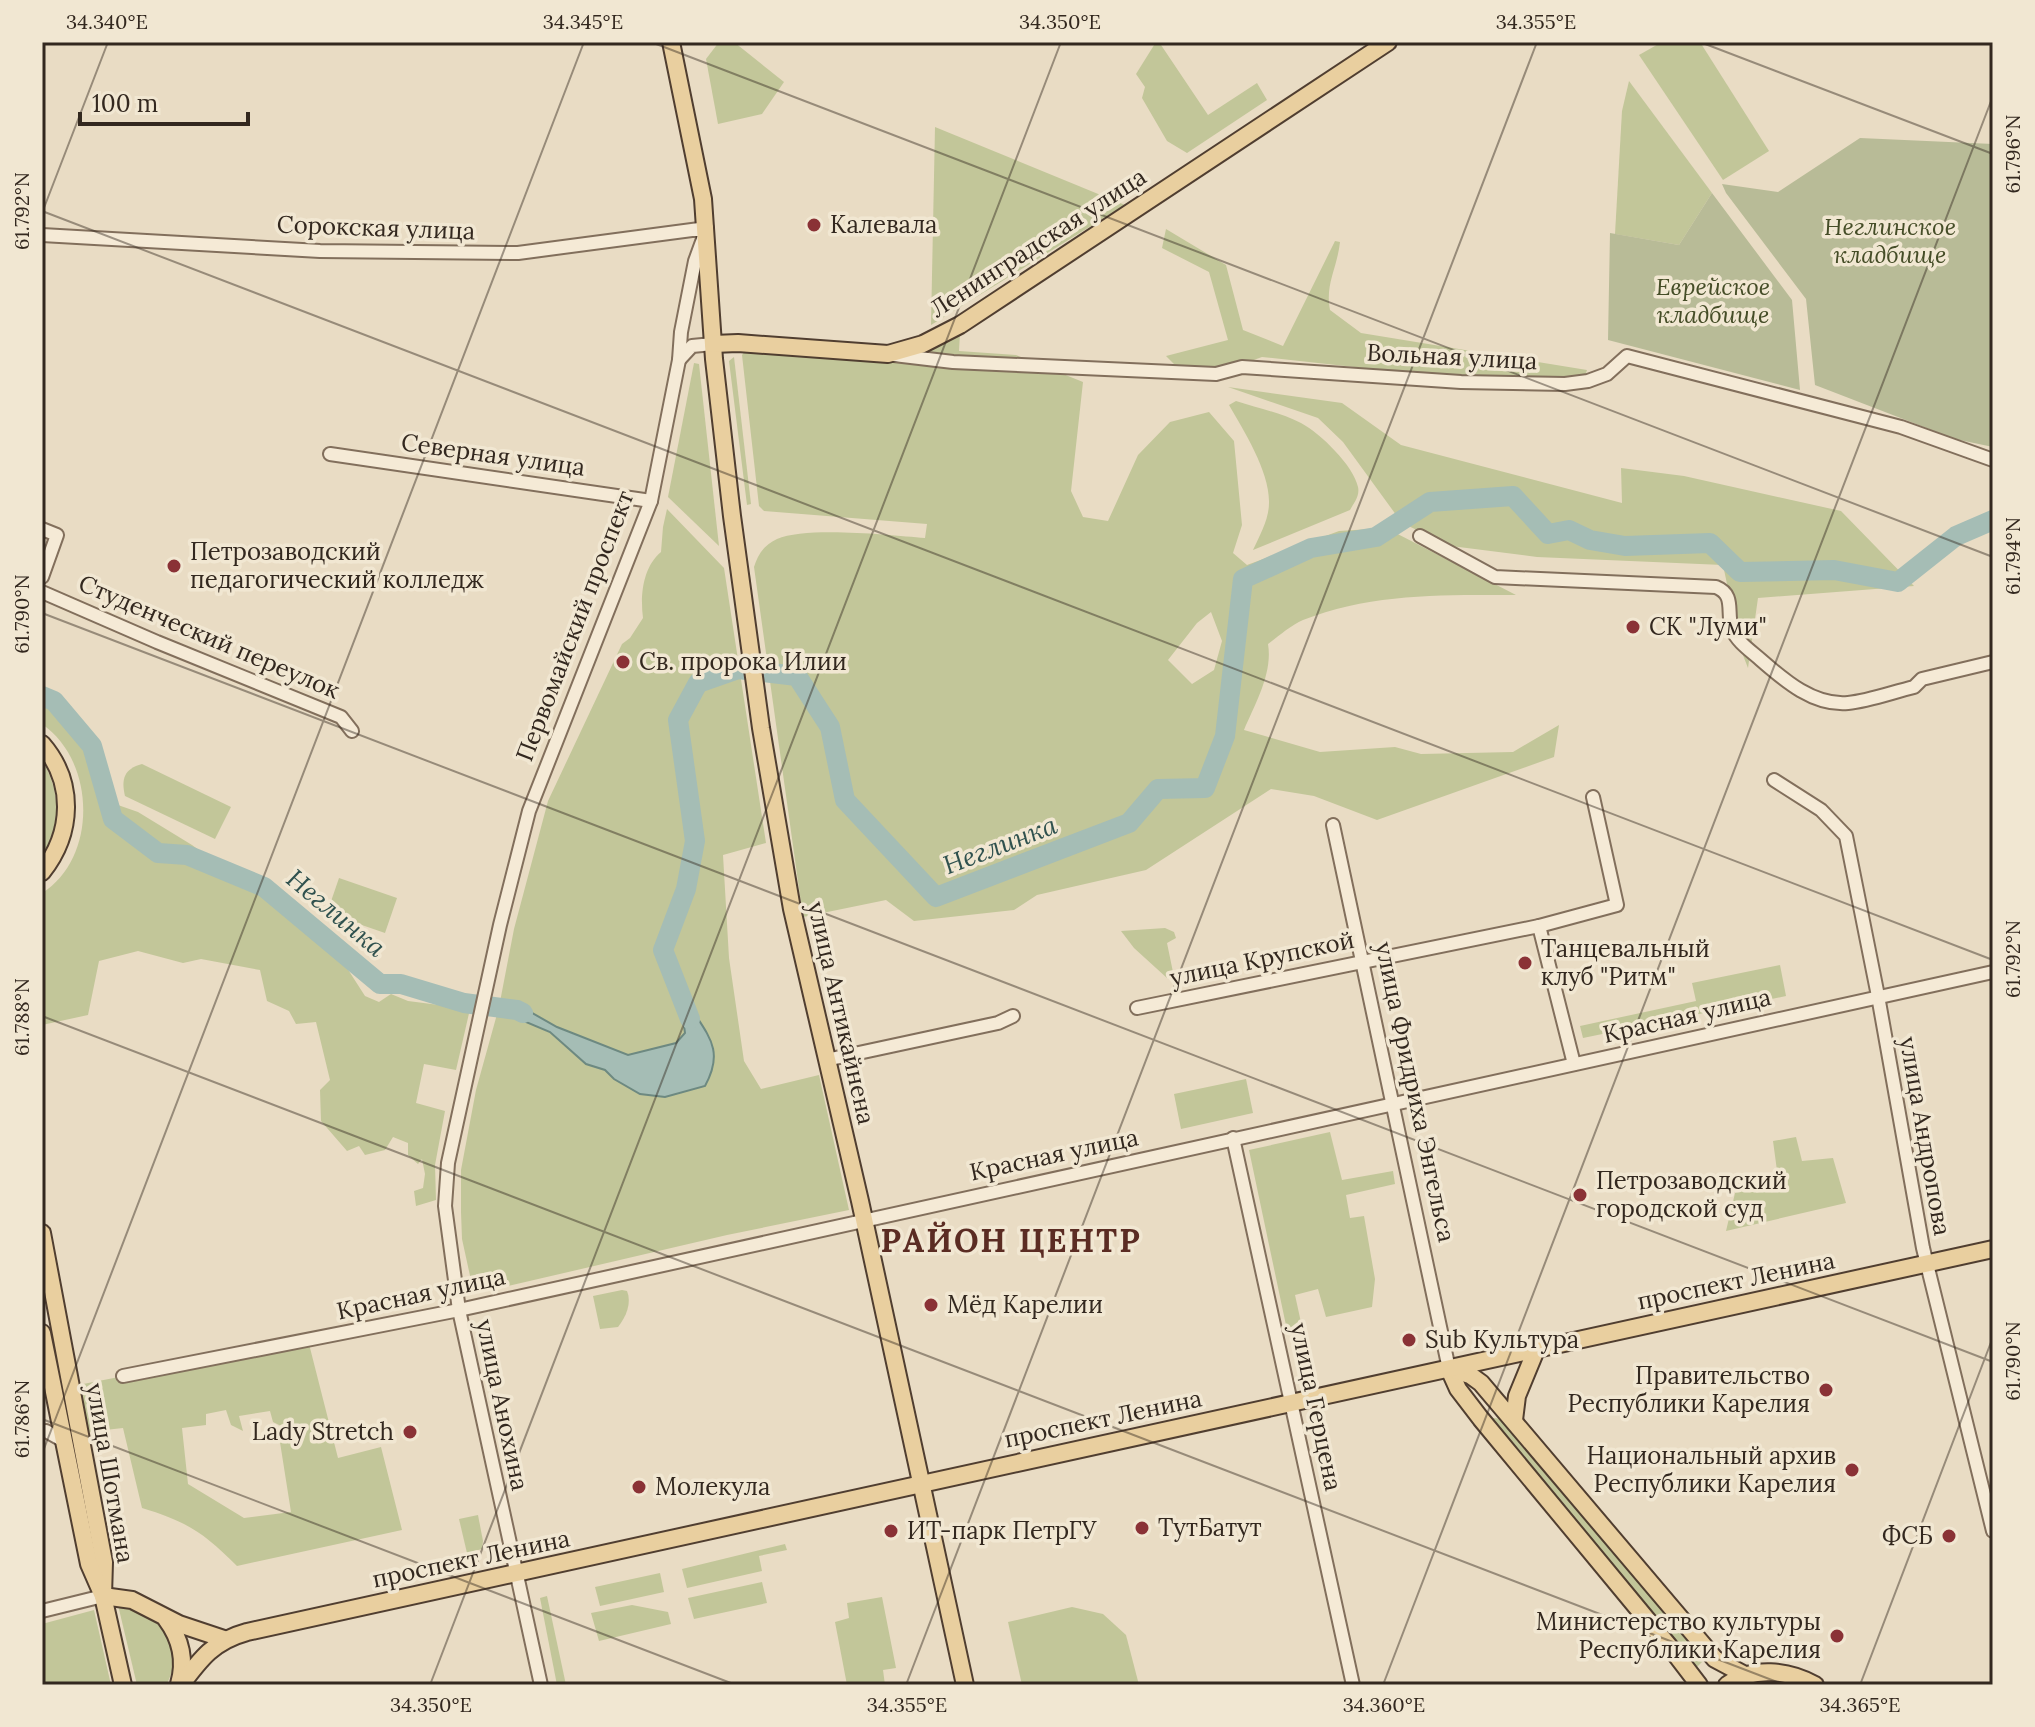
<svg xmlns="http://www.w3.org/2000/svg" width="2035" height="1727" font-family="Lora,serif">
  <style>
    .green { fill: #c2c699; fill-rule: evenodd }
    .cemetery { fill: #b8bb97 }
    .water { fill: #a5bdb5; stroke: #6d8981; stroke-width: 2 }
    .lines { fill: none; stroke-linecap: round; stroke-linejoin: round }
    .river { stroke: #a5bdb5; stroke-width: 20 }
    .minor-casing { stroke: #826f5c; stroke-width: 16 }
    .major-casing { stroke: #503e30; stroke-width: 20 }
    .minor { stroke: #f5ead6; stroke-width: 12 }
    .major { stroke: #e9cf9f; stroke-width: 16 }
    .ticks { fill: none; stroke: #33281f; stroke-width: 2; stroke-opacity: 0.45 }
    .poi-dot { fill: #8a3236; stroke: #f1e7d2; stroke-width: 3 }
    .labels { text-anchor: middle; stroke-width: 7; stroke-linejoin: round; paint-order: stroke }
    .poi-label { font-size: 24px; fill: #33281f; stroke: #f1e7d2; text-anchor: start }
    .park-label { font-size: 24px; font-style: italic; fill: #454d27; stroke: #f1e7d2 }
    .street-label { font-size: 24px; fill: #33281f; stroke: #f1e7d2 }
    .water-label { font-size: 26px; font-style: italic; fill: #2f514e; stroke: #f1e7d2 }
    .district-label { font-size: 32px; font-weight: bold; letter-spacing: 2px; fill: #5b2c23; stroke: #f1e7d2 }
    .neatline { fill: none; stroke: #33281f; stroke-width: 3 }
    .ticks-label { font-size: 20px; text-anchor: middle; fill: #33281f }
  </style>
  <rect width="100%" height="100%" fill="#e9dcc4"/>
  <g class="green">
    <polygon points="719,42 734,42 784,82 762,114 718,124 706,59"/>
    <polygon points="1156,42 1159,42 1208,115 1257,83 1267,100 1187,153 1167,141 1142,98 1145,87 1136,74"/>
    <polygon points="1662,42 1700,42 1769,151 1723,180 1639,55"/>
    <polygon points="1629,81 1712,193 1679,245 1615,234 1622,111"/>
    <polygon points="935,127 1125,205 931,325"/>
    <path d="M1166 229 1226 265 1243 330 1283 346 1335 241 1340 242C1337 269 1325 284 1330 310L1361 333 1587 370 1585 376 1512 378 1391 371 1262 357 1217 373 1179 369 1166 356 1228 340 1209 272 1162 248Z"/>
    <path d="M960 333 959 351 1016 355 1083 382 1071 491 1083 517 1108 521 1138 455 1170 422 1209 412 1234 441 1242 525 1233 553 1247 565 1339 531 1386 528 1516 595C1444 595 1371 593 1303 620 1291 625 1279 636 1268 644 1273 673 1255 704 1244 730L1320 752 1395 747 1421 754 1513 752 1559 725 1554 757 1377 820 1314 796 1271 789 1146 870 1037 895 1014 910 914 921 886 900 803 917 754 567C758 554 764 545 777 539 806 526 890 535 925 538L927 524 764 511 759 506 742 355 746 350 881 362 928 353ZM1211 612 1222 641 1214 670 1192 684 1168 660 1197 623Z"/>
    <polygon points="734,357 751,504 747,505 729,361"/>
    <polygon points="694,363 699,364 719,546 668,497"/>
    <polygon points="1228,387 1342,403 1401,445 1622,503 1621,468 1684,476 1841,511 1914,586 1758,598 1748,668 1741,650 1723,565 1537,557 1451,546 1402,523 1343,442 1318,418"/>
    <path d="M1236 401C1258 408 1281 413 1301 423 1320 433 1354 466 1358 487 1360 496 1354 503 1350 510L1253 550C1260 535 1269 519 1269 503 1270 472 1244 431 1229 405Z"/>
    <path d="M667 509 724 568 766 843 723 855 729 958 744 1061 761 1089 819 1075 849 1210 727 1235 474 1294 462 1239 461 1212V1170L476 1090 499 1007 514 929 548 801 622 644 630 638 643 618C640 595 643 567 661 552L663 527Z"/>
    <path d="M42 700C72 710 101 777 115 804L138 812 192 845 219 865 268 887 297 907 298 925 338 954 365 996 379 1002 391 994 408 1001 470 1009 456 1070 424 1064 416 1103 445 1111 435 1165 436 1200 416 1206 414 1191 423 1188 425 1174 422 1159 418 1164 408 1155V1143L393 1137 385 1150 365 1155 359 1146 347 1151 321 1121 320 1090 330 1080 316 1022 296 1024 289 1011 267 1001 260 970 201 959 183 963 138 951 99 961 88 1015 42 1025V893C98 858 96 761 42 724Z"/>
    <path d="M42 760C60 790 62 824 42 855Z"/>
    <path d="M142 764 231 807 215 839 125 796C121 779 124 769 142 764Z"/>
    <polygon points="339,878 397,898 385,933 327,913"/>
    <polygon points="1165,928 1174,932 1176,938 1167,943 1174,977 1167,978 1134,948 1121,931"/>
    <polygon points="1780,965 1786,996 1583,1038 1580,1026 1696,1001 1692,983"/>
    <polygon points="1246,1079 1253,1113 1181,1129 1174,1094"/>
    <polygon points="1330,1132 1342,1180 1393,1171 1395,1184 1346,1195 1350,1218 1364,1216 1375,1279 1372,1307 1326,1317 1318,1289 1295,1295 1302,1327 1287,1330 1249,1150"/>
    <polygon points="1796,1137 1802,1161 1833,1158 1846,1203 1726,1231 1735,1193 1778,1178 1773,1141"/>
    <path d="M622 1290 627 1291C632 1303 626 1317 618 1327L600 1329 593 1296Z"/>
    <path d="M308 1340 338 1458 381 1447 402 1530 237 1566C204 1533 188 1522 142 1508L123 1428 87 1432 78 1385ZM226 1410 231 1425 243 1431 239 1416 270 1411 273 1422 285 1428 279 1436 291 1512 244 1518 188 1484 182 1428 206 1425V1414Z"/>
    <polygon points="1493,1418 1503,1419 1704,1660 1697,1667 1493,1428"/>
    <polygon points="478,1515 483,1541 482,1549 467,1553 459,1519"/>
    <polygon points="785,1544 787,1550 759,1556 762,1571 687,1588 682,1569"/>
    <polygon points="660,1573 664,1592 600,1606 595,1587"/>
    <polygon points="762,1582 767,1603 694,1619 688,1598"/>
    <polygon points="547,1596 566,1685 557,1685 540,1598"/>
    <polygon points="882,1597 896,1668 883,1670 885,1685 847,1685 835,1622 849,1618 847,1603"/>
    <path d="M118 1605C157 1611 188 1647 166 1685H137Z"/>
    <polygon points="632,1605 668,1612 671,1624 599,1641 591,1613"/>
    <polygon points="1072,1607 1103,1614 1126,1635 1139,1685 1022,1685 1008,1622"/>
    <polygon points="94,1610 111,1685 42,1685 42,1624"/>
  </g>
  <g class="cemetery">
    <polygon points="1860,138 1993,144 1993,447 1955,439 1815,385 1806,299 1726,193 1722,184 1778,192"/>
    <polygon points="1712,193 1792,300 1800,390 1608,340 1610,233 1679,245"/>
  </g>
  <path class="water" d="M680 996 686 1000C706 1034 726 1048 705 1086L665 1097 640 1094 614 1079 605 1070 586 1064 550 1032 512 1016 497 1015 500 1002 518 1005 557 1027 628 1055 676 1043 685 1033Z"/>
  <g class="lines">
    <g class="river">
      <polyline points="42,696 54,701 92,746 113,819 158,853 187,855 264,887 380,984 401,984 464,1003 517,1010 523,1013"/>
      <polyline points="690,1019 663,950 686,889 695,841 678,720 698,683 738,669 797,676 830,727 845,800 936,897 1129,823 1158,789 1205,788 1225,736 1243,579 1311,548 1376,537 1430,502 1513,496 1548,534 1569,530 1590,540 1625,546 1710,543 1740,572 1834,570 1898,582 1956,536 1993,520"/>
    </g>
    <g class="minor-casing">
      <g id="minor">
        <polyline points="42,235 320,251 518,253 707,228 695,261 681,332 679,360 651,501 529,811 500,925 448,1163 445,1206 459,1310 541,1685"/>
        <polyline points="894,355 953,362 1216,374 1242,367 1461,382 1565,384 1588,381 1607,374 1627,356 1901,427 1993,460"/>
        <polyline points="679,360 692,346 713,344"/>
        <polyline points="330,454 651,501"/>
        <polyline points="42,529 57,535 42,577"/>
        <path d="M1420 536 1495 577 1716 587C1736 595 1726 612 1732 629 1737 642 1751 651 1761 660 1785 681 1814 706 1848 703 1869 701 1893 692 1914 687L1922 679 1993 662"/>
        <polyline points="42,592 157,642 341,717 352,731"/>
        <polyline points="1774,780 1821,810 1846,836 1878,996 1923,1248 1993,1531"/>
        <polyline points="1333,825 1449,1369"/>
        <polyline points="1539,926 1574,1064"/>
        <polyline points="1137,1008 1539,926 1617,905 1593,797"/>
        <polyline points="826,1060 998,1023 1013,1016"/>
        <polyline points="1233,1138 1353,1685"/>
        <polyline points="123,1376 459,1310 1993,972"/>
        <polyline points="42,1432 46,1431 64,1441"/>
        <polyline points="42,1611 103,1596"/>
      </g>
    </g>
    <g class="major-casing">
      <g id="major">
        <polyline points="671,42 703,199 714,359 732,516 761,728 792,909 860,1201 965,1685"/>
        <polyline points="713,344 738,343 888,354 923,344 960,325 1388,42"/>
        <path d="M42 744C75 782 73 833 42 872"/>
        <polyline points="42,1233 104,1562 103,1596"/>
        <polyline points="42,1333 89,1564 103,1596 123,1685"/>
        <polyline points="1449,1369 1458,1389 1481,1419 1673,1651 1699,1685"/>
        <polyline points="1451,1369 1470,1375 1481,1383 1715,1659 1745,1675"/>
        <polyline points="1514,1420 1517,1396 1536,1350"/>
        <polyline points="103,1596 132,1600 179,1624 224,1639"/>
        <path d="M166 1619C181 1639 186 1660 179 1684"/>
        <path d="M181 1685C201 1658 214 1641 247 1632L1993 1249"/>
        <path d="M1727 1685C1753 1666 1788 1670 1815 1685"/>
      </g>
    </g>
    <use href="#minor" class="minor"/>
    <use href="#major" class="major"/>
  </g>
  <path class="ticks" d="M651 42 1993 557M1700 42 1993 154M42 211 1993 960M42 213 108 42M42 613 1993 1362M42 1016 1785 1685M42 1419 736 1685M42 1454 584 42M430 1685 1061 42M906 1685 1537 42M1383 1685 1993 96M1860 1685 1993 1337"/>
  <g class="poi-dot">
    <circle cx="814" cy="225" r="8"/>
    <circle cx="174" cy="566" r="8"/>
    <circle cx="1633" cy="627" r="8"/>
    <circle cx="623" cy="662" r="8"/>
    <circle cx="1525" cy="963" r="8"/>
    <circle cx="1580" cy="1195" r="8"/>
    <circle cx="931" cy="1305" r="8"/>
    <circle cx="1409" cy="1340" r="8"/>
    <circle cx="1826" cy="1390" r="8"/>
    <circle cx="410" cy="1432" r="8"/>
    <circle cx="1852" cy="1470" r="8"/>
    <circle cx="639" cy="1487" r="8"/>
    <circle cx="1142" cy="1528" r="8"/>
    <circle cx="891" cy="1531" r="8"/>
    <circle cx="1949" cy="1536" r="8"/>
    <circle cx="1837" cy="1636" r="8"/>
  </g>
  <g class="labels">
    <g class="poi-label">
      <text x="830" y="233">Калевала</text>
      <text x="190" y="560">Петрозаводский<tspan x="190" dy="28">педагогический колледж</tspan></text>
      <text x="1649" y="635">СК "Луми"</text>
      <text x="639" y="670">Св. пророка Илии</text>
      <text x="1541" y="957">Танцевальный<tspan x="1541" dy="28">клуб "Ритм"</tspan></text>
      <text x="1596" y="1189">Петрозаводский<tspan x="1596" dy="28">городской суд</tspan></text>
      <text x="947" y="1313">Мёд Карелии</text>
      <text x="1425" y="1348">Sub Культура</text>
      <text x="1810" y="1384" text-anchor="end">Правительство<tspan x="1810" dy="28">Республики Карелия</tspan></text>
      <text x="394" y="1440" text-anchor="end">Lady Stretch</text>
      <text x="1836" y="1464" text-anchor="end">Национальный архив<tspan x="1836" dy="28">Республики Карелия</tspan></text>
      <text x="655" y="1495">Молекула</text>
      <text x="1158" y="1536">ТутБатут</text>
      <text x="907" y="1539">ИТ-парк ПетрГУ</text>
      <text x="1933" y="1544" text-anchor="end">ФСБ</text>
      <text x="1821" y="1630" text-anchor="end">Министерство культуры<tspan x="1821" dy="28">Республики Карелия</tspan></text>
    </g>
    <g class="park-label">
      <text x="1890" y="235">Неглинское<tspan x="1890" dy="28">кладбище</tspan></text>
      <text x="1713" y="295">Еврейское<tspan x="1713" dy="28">кладбище</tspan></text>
    </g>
    <g class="street-label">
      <text transform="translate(376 228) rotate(2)" y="8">Сорокская улица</text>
      <text transform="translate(1038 243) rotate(-33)" y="8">Ленинградская улица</text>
      <text transform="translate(1452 357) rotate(3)" y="8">Вольная улица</text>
      <text transform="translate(493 455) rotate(8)" y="8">Северная улица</text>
      <text transform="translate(575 626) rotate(-69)" y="8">Первомайский проспект</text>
      <text transform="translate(209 637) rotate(23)" y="8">Студенческий переулок</text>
      <text transform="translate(1262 959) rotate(-12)" y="8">улица Крупской</text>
      <text transform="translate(841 1013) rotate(77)" y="8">улица Антикайнена</text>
      <text transform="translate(1687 1016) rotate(-13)" y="8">Красная улица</text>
      <text transform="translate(1415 1092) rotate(78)" y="8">улица Фридриха Энгельса</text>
      <text transform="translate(1925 1136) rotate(80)" y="8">улица Андропова</text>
      <text transform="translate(1054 1155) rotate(-12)" y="8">Красная улица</text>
      <text transform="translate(1736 1281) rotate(-12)" y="8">проспект Ленина</text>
      <text transform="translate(421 1294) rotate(-12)" y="8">Красная улица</text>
      <text transform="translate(502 1405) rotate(78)" y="8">улица Анохина</text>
      <text transform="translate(1316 1407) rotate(78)" y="8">улица Герцена</text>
      <text transform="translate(1103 1419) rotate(-12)" y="8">проспект Ленина</text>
      <text transform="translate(110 1473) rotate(80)" y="8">улица Шотмана</text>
      <text transform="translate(471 1559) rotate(-12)" y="8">проспект Ленина</text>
    </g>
    <g class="water-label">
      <text transform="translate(1000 845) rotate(-21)" y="9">Неглинка</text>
      <text transform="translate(336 913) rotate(40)" y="9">Неглинка</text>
    </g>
    <g class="district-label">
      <text x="1011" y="1252">РАЙОН ЦЕНТР</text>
    </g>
  </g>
  <rect width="2035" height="1727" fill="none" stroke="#f1e7d2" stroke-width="88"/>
  <path d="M80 112v12h168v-12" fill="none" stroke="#33281f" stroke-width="4"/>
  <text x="92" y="112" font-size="24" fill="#33281f" stroke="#f1e7d2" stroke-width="6" paint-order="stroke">100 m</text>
  <rect x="44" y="44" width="1947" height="1639" class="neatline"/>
  <g class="ticks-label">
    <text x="107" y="29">34.340°E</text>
    <text x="583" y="29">34.345°E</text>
    <text x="1060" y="29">34.350°E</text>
    <text x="1536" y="29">34.355°E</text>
    <text transform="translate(2013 154) rotate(-90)" y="7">61.796°N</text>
    <text transform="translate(22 211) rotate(-90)" y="7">61.792°N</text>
    <text transform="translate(2013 556) rotate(-90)" y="7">61.794°N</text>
    <text transform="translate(22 614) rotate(-90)" y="7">61.790°N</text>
    <text transform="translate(2013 959) rotate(-90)" y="7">61.792°N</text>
    <text transform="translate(22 1017) rotate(-90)" y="7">61.788°N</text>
    <text transform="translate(2013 1361) rotate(-90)" y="7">61.790°N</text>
    <text transform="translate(22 1419) rotate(-90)" y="7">61.786°N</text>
    <text x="431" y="1712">34.350°E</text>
    <text x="907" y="1712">34.355°E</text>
    <text x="1384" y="1712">34.360°E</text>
    <text x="1860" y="1712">34.365°E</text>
  </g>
</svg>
